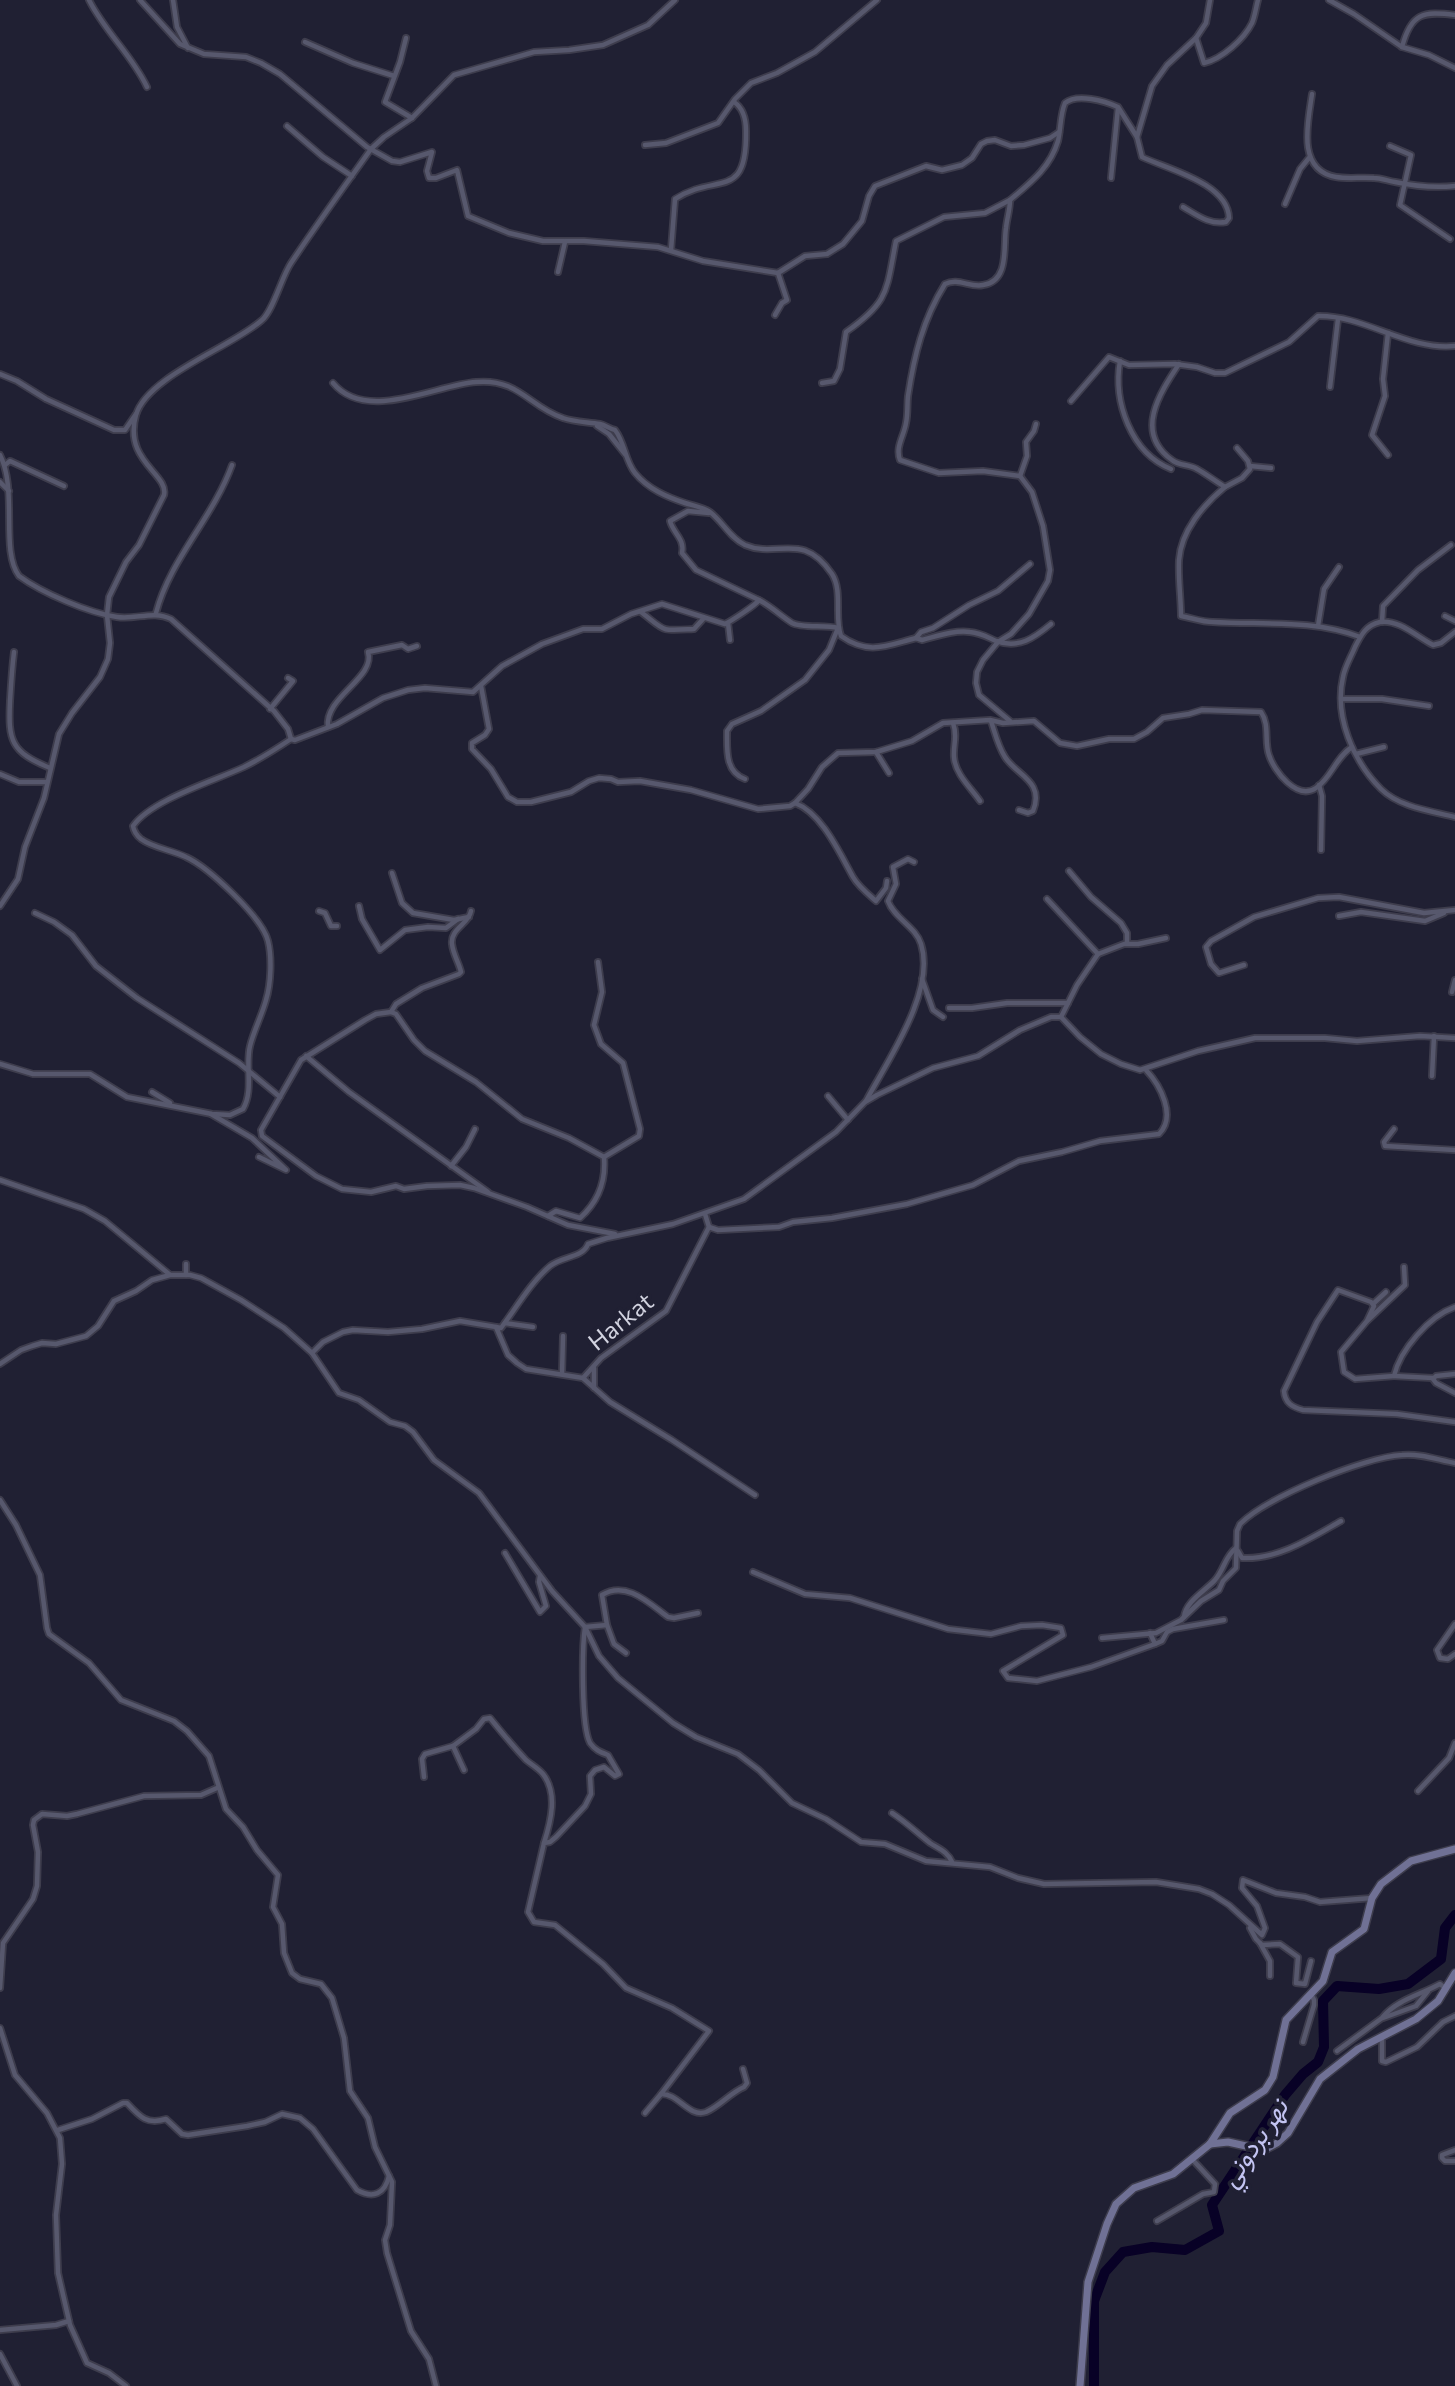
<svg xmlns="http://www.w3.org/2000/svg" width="1455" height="2386" font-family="Commissioner,Vazirmatn,sans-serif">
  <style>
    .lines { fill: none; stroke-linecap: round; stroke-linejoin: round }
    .river { stroke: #080126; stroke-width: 10 }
    .street-casing { stroke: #3e3d4d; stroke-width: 8 }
    .secondary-casing { stroke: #3e3d4d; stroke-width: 10 }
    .street { stroke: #57586d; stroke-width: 4.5 }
    .secondary { stroke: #707195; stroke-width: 7 }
    .labels { text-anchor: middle; stroke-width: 7; stroke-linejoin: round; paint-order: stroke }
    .street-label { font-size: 24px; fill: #d1d2df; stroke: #202033 }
    .water-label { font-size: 26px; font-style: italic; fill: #c3c4f2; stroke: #202033 }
  </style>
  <rect width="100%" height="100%" fill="#202033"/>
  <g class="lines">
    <polyline class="river" points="1094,2386 1094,2301 1105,2272 1123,2252 1152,2247 1185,2250 1219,2231 1212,2205 1285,2095 1303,2074 1318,2062 1324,2047 1323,2001 1337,1986 1379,1989 1408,1984 1441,1959 1445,1928 1455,1915"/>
    <g class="street-casing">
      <g id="street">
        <path d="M89 0C105 32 132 55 147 87"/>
        <polyline points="140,0 180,44 204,54 246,57 261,63 280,74 367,147 392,161 400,162 432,152 427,171 429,178 436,178 457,170 468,216 509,233 543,241 584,241 658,247 703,261 778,273 805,256 827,254 843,244 862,221 869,196 875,186 926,166 942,170 962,165 972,158 981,144 987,141 995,140 1011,146 1024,145 1050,138 1059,132"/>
        <polyline points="173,0 177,27 188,48"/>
        <polyline points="1329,0 1354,14 1402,47 1429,55 1455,68"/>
        <polyline points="406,38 400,62 385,102 412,118"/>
        <path d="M1196 38 1204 63C1222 59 1244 39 1252 23 1255 16 1256 7 1258 0"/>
        <polyline points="305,42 353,63 394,76"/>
        <path d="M1402 47C1411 13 1423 11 1455 15"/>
        <path d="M1312 94C1308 122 1296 170 1336 177 1348 179 1361 177 1374 178 1381 178 1388 181 1395 182 1414 186 1436 188 1455 186"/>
        <polyline points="287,126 323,157 352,176"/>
        <path d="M1137 137 1142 157C1167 169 1228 183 1229 218L1226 222C1209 225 1197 215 1183 207"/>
        <polyline points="645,145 666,143 718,123 735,99 751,83 777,73 815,52 877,0"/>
        <polyline points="1390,146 1411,155 1400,205 1450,239"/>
        <polyline points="1111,178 1118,108"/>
        <polyline points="1285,204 1300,169 1309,158"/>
        <path d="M671 250 675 199C717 172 747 202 746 131 746 120 743 108 734 102"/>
        <polyline points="558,272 565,242"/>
        <polyline points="775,315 782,303 787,300 778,273"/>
        <path d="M1120 361C1113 402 1131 453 1171 469"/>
        <path d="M1179 364C1159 394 1134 433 1172 460 1179 466 1189 464 1197 469 1206 474 1215 481 1225 487 1203 505 1181 531 1179 560 1178 579 1181 598 1181 616 1192 618 1202 622 1213 622 1263 625 1312 619 1360 637"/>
        <polyline points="0,374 17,381 46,399 114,430 125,430 136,414"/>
        <path d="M333 383C366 423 435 385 476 382 519 378 529 407 563 418 574 422 588 422 600 424 605 425 610 429 615 430 625 443 625 461 635 473 648 489 667 497 685 503 694 506 703 507 710 512 723 522 730 538 745 545 778 559 802 530 832 574 843 591 834 618 841 636 869 656 888 645 916 638L922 640C938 636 954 630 970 632 981 633 987 637 996 641 1019 649 1034 638 1051 624"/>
        <path d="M822 383 834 381 840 369 846 332C890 301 886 291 896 241L944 217 985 213 1010 200"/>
        <polyline points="1330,387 1338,319"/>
        <path d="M1071 401 1109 357 1129 365 1175 364 1197 367 1215 373H1225L1289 342 1318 316C1365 315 1408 351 1455 346"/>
        <polyline points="597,426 609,434 625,454"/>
        <path d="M0 455C18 490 0 551 19 576 42 593 89 613 117 617 136 620 153 610 171 619L274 711 288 729 291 739"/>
        <polyline points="1388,455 1372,435 1385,396 1383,379 1388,333"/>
        <polyline points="5,465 10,461 64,486"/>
        <polyline points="1250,466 1271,468"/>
        <polyline points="1020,476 1027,456 1026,442 1034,431 1036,424"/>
        <polyline points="0,482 9,491"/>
        <polyline points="1225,487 1242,478 1250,469 1248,461 1237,448"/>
        <path d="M709 513 688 511 670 521C673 533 685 539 682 553L696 570 759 600"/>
        <path d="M641 612C667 632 659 631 694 629L704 618"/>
        <path d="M156 613C170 559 213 518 232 465"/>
        <polyline points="1445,616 1455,621"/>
        <polyline points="1382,622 1383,606 1418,570 1451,545"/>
        <polyline points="728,623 730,640"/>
        <polyline points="1318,626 1324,589 1339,567"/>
        <path d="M1455 632 1441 643 1433 645C1417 637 1399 619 1380 622 1366 625 1361 635 1355 647 1351 657 1345 666 1343 677 1334 716 1353 761 1381 789 1399 807 1431 811 1455 817"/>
        <polyline points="916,638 921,632 933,628 969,605 998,591 1030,564"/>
        <path d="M14 652C12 668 11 684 10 701 8 741 11 752 50 768"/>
        <path d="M481 686 489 729 485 735 472 743V749L491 769 508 797 517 802H531L571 792 589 781 599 778 611 779 618 782 640 781 691 790 758 809 790 806 795 803 808 789 822 767 838 753 876 752 912 741 943 723 990 720 1003 723 1034 721 1060 743 1077 746 1109 739H1134L1147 732 1163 718 1189 714 1202 710 1261 712C1270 725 1264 741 1269 755 1274 771 1297 801 1316 788 1331 778 1336 757 1352 747"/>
        <polyline points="1341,699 1382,699 1429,706"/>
        <polyline points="270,709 293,681 288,678"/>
        <path d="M991 721C995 733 998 746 1005 757 1016 775 1045 781 1033 811L1028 813 1019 810"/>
        <path d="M1010 721 979 695 976 683 977 672 983 660 998 642 1011 634 1029 614 1048 581 1050 570 1043 526 1032 492 1020 476 983 471 939 473 900 460C895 447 904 436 906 423 908 414 907 405 908 396 914 356 923 319 945 284 958 277 970 288 983 285 1010 281 1003 246 1006 228 1007 218 1010 210 1010 200 1030 183 1050 168 1058 141 1061 128 1060 115 1065 103 1077 93 1105 101 1118 107L1137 137 1152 86 1167 65 1196 38 1206 23 1210 0"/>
        <path d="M953 723C958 736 953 744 954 757 955 774 972 789 980 801"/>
        <path d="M328 727C324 697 376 678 368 652L402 645 408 649 417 646"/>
        <polyline points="876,752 889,773"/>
        <polyline points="1356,754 1384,747"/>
        <polyline points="0,774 19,782 47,782"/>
        <polyline points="1319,785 1322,796 1321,850"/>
        <path d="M795 803C822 813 840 854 853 877 858 886 868 894 876 901L886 888 887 881"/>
        <polyline points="1069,871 1091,897 1121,923 1127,933 1127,943"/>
        <polyline points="392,873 402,903 413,913 454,920 469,917"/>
        <polyline points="1047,899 1098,954"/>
        <path d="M0 906 18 879 25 847 44 798 59 734 72 713 100 677 108 659 110 643 107 615 109 597 126 562 139 545 164 495C169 474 123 461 136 415 147 376 234 346 262 320 273 311 282 276 291 263 317 224 344 187 371 149L384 137 412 118 454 75 534 52 569 50 603 45 648 25 675 0"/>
        <polyline points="359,906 362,919 380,950 405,930 428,927 446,928 458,919"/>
        <polyline points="319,911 325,913 331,926 337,926"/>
        <path d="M471 911C469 924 450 929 452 944 453 954 459 963 461 972L459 974 422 988 396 1004 391 1012 376 1014 365 1020 301 1060 261 1130 262 1136 316 1176 342 1189 371 1192 396 1186 404 1189 427 1186 460 1185 474 1188 527 1207 568 1225 615 1234"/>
        <polyline points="35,913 54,922 72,935 96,966 137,998 239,1063 280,1097"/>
        <polyline points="1339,916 1361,912 1425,921 1444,913"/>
        <polyline points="598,962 602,992 594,1025 601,1044 623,1063 640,1129 639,1136 604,1157"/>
        <polyline points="1244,965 1219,973 1211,964 1206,947 1211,941 1254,917 1318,898 1339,897 1424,913 1455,910"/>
        <polyline points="922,979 933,1010 943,1017"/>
        <polyline points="1452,992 1455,980"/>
        <polyline points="949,1008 972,1008 1007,1003 1068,1003"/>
        <path d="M391 1012 396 1014 414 1040 425 1051 476 1082 522 1119 569 1138 604 1157C606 1181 598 1202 580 1218L556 1211 548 1216"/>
        <polyline points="1061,1017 1077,985 1098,954 1124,944 1138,944 1166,938"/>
        <polyline points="306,1056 349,1092 488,1192"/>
        <path d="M0 1064 33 1074H90L127 1097 212 1114 230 1115 243 1109C254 1090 245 1066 250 1046 254 1030 262 1015 266 1000 271 984 272 957 268 941 262 917 208 867 186 857 172 850 153 848 141 839 136 835 134 832 133 826 151 800 214 781 244 767 260 759 276 749 291 739L295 740 337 724 383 698 408 690 425 688 473 692 502 666 542 644 583 629H602L631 614 662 604 725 624C731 621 756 605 759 600 772 607 781 616 792 623 801 628 825 625 838 628L829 650 805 680 761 711 732 724 727 731C727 750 725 772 745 779"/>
        <polyline points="1432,1076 1434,1036"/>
        <polyline points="152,1092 170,1103"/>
        <polyline points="828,1096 848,1120"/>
        <path d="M866 1101C887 1061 936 992 921 944 916 927 894 918 888 901L896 884 893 867 908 859 914 862"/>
        <polyline points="211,1114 252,1138 286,1170 259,1157"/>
        <polyline points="1394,1129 1384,1142 1385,1146 1455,1150"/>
        <polyline points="451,1166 466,1147 475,1129"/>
        <polyline points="0,1180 84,1209 105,1221 169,1274"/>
        <path d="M709 1227 718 1230 779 1227 793 1222 832 1218 907 1204 973 1185 1019 1161 1062 1152 1100 1141 1159 1134C1177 1116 1160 1085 1146 1070"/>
        <polyline points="186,1264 186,1275"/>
        <polyline points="1373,1304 1386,1292"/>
        <path d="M1455 1307C1429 1316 1400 1350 1394 1376L1355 1379 1344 1372 1341 1352 1367 1321 1374 1306 1371 1302 1338 1290 1317 1322 1284 1391C1285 1403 1292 1407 1303 1410L1397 1414 1455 1422"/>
        <polyline points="1368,1320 1405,1285 1404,1267"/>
        <polyline points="505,1323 533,1327"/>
        <polyline points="312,1353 323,1342 343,1332 353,1330 388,1332 422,1329 460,1321 496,1327"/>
        <polyline points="0,1364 21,1350 32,1346 42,1343 56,1344 86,1336 98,1326 114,1301 136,1291 152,1280 170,1275 190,1275 201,1278 241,1300 284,1328 312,1353 339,1393 359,1400 390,1422 405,1426 413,1432 434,1460 479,1493 552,1591 585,1627 599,1656 618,1678 673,1723 696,1737 738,1754 759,1770 792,1803 826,1819 861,1842 885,1844 926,1861 990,1867 1018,1878 1044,1884 1156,1882 1199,1889 1212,1894 1229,1905 1262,1935 1265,1928 1257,1906 1242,1888 1243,1880 1276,1893 1305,1897 1320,1902 1372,1898"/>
        <polyline points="594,1368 594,1388"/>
        <polyline points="562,1374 563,1336"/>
        <polyline points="1455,1374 1436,1376 1433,1379 1436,1383 1455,1393"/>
        <polyline points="1394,1376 1433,1378"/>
        <polyline points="583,1378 601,1358 666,1311 709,1227 705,1214"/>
        <path d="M755 1495 672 1440 610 1402 583 1378 526 1369 517 1363 508 1355 496 1327 501 1328C516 1308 531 1282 550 1266 562 1256 583 1258 588 1244L607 1238 673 1224 744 1199 836 1132 865 1102 877 1095 933 1068 978 1056 1020 1030 1051 1017H1061L1080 1037 1101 1054 1121 1064 1140 1070 1198 1051 1255 1038H1325L1357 1041 1420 1036 1455 1038"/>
        <polyline points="0,1500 16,1525 40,1575 47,1628 49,1634 89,1663 121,1700 174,1721 187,1731 209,1756 226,1809 243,1827 257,1850 278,1875 273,1907 282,1924 284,1953 292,1973 300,1979 321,1984 332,1998 344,2038 350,2091 368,2118 375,2147 392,2182 390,2225 385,2240 387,2253 411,2331 429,2359 436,2386"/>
        <path d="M1238 1551 1242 1558C1278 1560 1311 1538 1341 1521"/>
        <polyline points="505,1553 540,1612 546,1606 539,1582 540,1576"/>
        <polyline points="753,1572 805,1594 850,1598 948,1629 991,1634 1021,1626 1042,1625 1061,1628 1063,1635 1003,1671 1008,1678 1037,1681 1091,1667 1155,1644 1150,1633"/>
        <path d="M698 1613 674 1618 668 1617C649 1603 626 1580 602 1595L607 1625 585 1627C582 1648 581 1726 590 1743 595 1750 600 1752 608 1755L619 1774 615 1776 604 1767 595 1770 590 1776 591 1794 585 1806 556 1837 550 1842 544 1843 528 1912 534 1922 555 1925 603 1964 626 1988 672 2008 709 2031 661 2094C678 2093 689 2118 706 2112 720 2106 730 2093 744 2087L747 2083 743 2069"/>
        <path d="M1184 1617C1186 1601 1205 1591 1215 1580 1224 1570 1225 1556 1236 1548"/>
        <polyline points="1455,1624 1437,1650 1440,1658 1448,1659 1455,1654"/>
        <polyline points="607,1625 614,1644 626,1653"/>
        <path d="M1102 1638 1156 1633 1181 1620 1201 1601 1219 1590 1223 1581 1236 1568 1237 1531 1240 1524C1267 1497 1364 1457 1402 1455 1420 1453 1438 1460 1455 1463"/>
        <polyline points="1155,1644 1162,1641 1167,1632 1173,1629 1224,1620"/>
        <path d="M464 1770 453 1746 476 1729 484 1719 490 1718C502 1733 514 1747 526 1760 532 1765 538 1768 543 1774 558 1793 551 1821 544 1843"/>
        <polyline points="424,1777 422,1759 425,1754 453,1746"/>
        <polyline points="1418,1791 1449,1758 1455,1743"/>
        <path d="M892 1813C906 1822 917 1833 930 1843 939 1849 947 1851 952 1862"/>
        <polyline points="1250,1928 1256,1939 1262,1945 1280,1944 1298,1957 1296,1983 1305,1984 1311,1961"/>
        <polyline points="1260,1943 1270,1961 1270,1976"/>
        <polyline points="0,1988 3,1943 33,1899 37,1886 38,1852 33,1825 34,1820 42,1814 67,1816 77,1814 144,1796 201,1795 217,1788"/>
        <polyline points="1383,2018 1416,2006 1428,1991"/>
        <polyline points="0,2028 15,2075 47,2113 60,2138 62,2164 56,2215 58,2273 70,2325 87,2363 109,2373 126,2386"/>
        <polyline points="1382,2036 1382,2061 1386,2062 1417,2047 1443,2022 1455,2016"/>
        <polyline points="1303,2042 1314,2005 1314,2000 1311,1994"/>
        <path d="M1337 2051 1382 2018C1396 2000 1420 1995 1440 1984L1445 1988"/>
        <polyline points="645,2113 661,2094"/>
        <path d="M58 2130 92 2119 123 2103H127C140 2117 147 2125 166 2119L182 2134 188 2135 247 2126 265 2122 282 2114 300 2118 313 2129 357 2190C373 2199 385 2194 389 2176"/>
        <polyline points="1455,2150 1442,2155 1442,2158 1445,2161 1455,2161"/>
        <polyline points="1157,2221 1203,2194 1214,2192 1215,2184 1192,2159"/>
        <polyline points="0,2330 56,2325 69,2321"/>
        <polyline points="0,2354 17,2386"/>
      </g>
    </g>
    <g class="secondary-casing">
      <g id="secondary">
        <polyline points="1210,2144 1228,2142 1264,2150 1277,2143 1288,2133 1320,2079 1358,2049 1416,2019 1438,2001 1455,1973"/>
        <polyline points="1080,2386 1088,2282 1107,2224 1116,2204 1134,2188 1173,2174 1210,2144 1230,2113 1265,2090 1273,2077 1286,2020 1323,1981 1332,1952 1364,1929 1372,1898 1381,1884 1411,1861 1455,1849"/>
      </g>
    </g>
    <use href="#street" class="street"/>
    <use href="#secondary" class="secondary"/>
  </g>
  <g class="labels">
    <g class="street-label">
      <text transform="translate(621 1322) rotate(-39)" y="8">Harkat</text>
    </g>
    <g class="water-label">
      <text transform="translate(1254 2143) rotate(-56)" y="9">نهر بردوني</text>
    </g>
  </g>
</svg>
